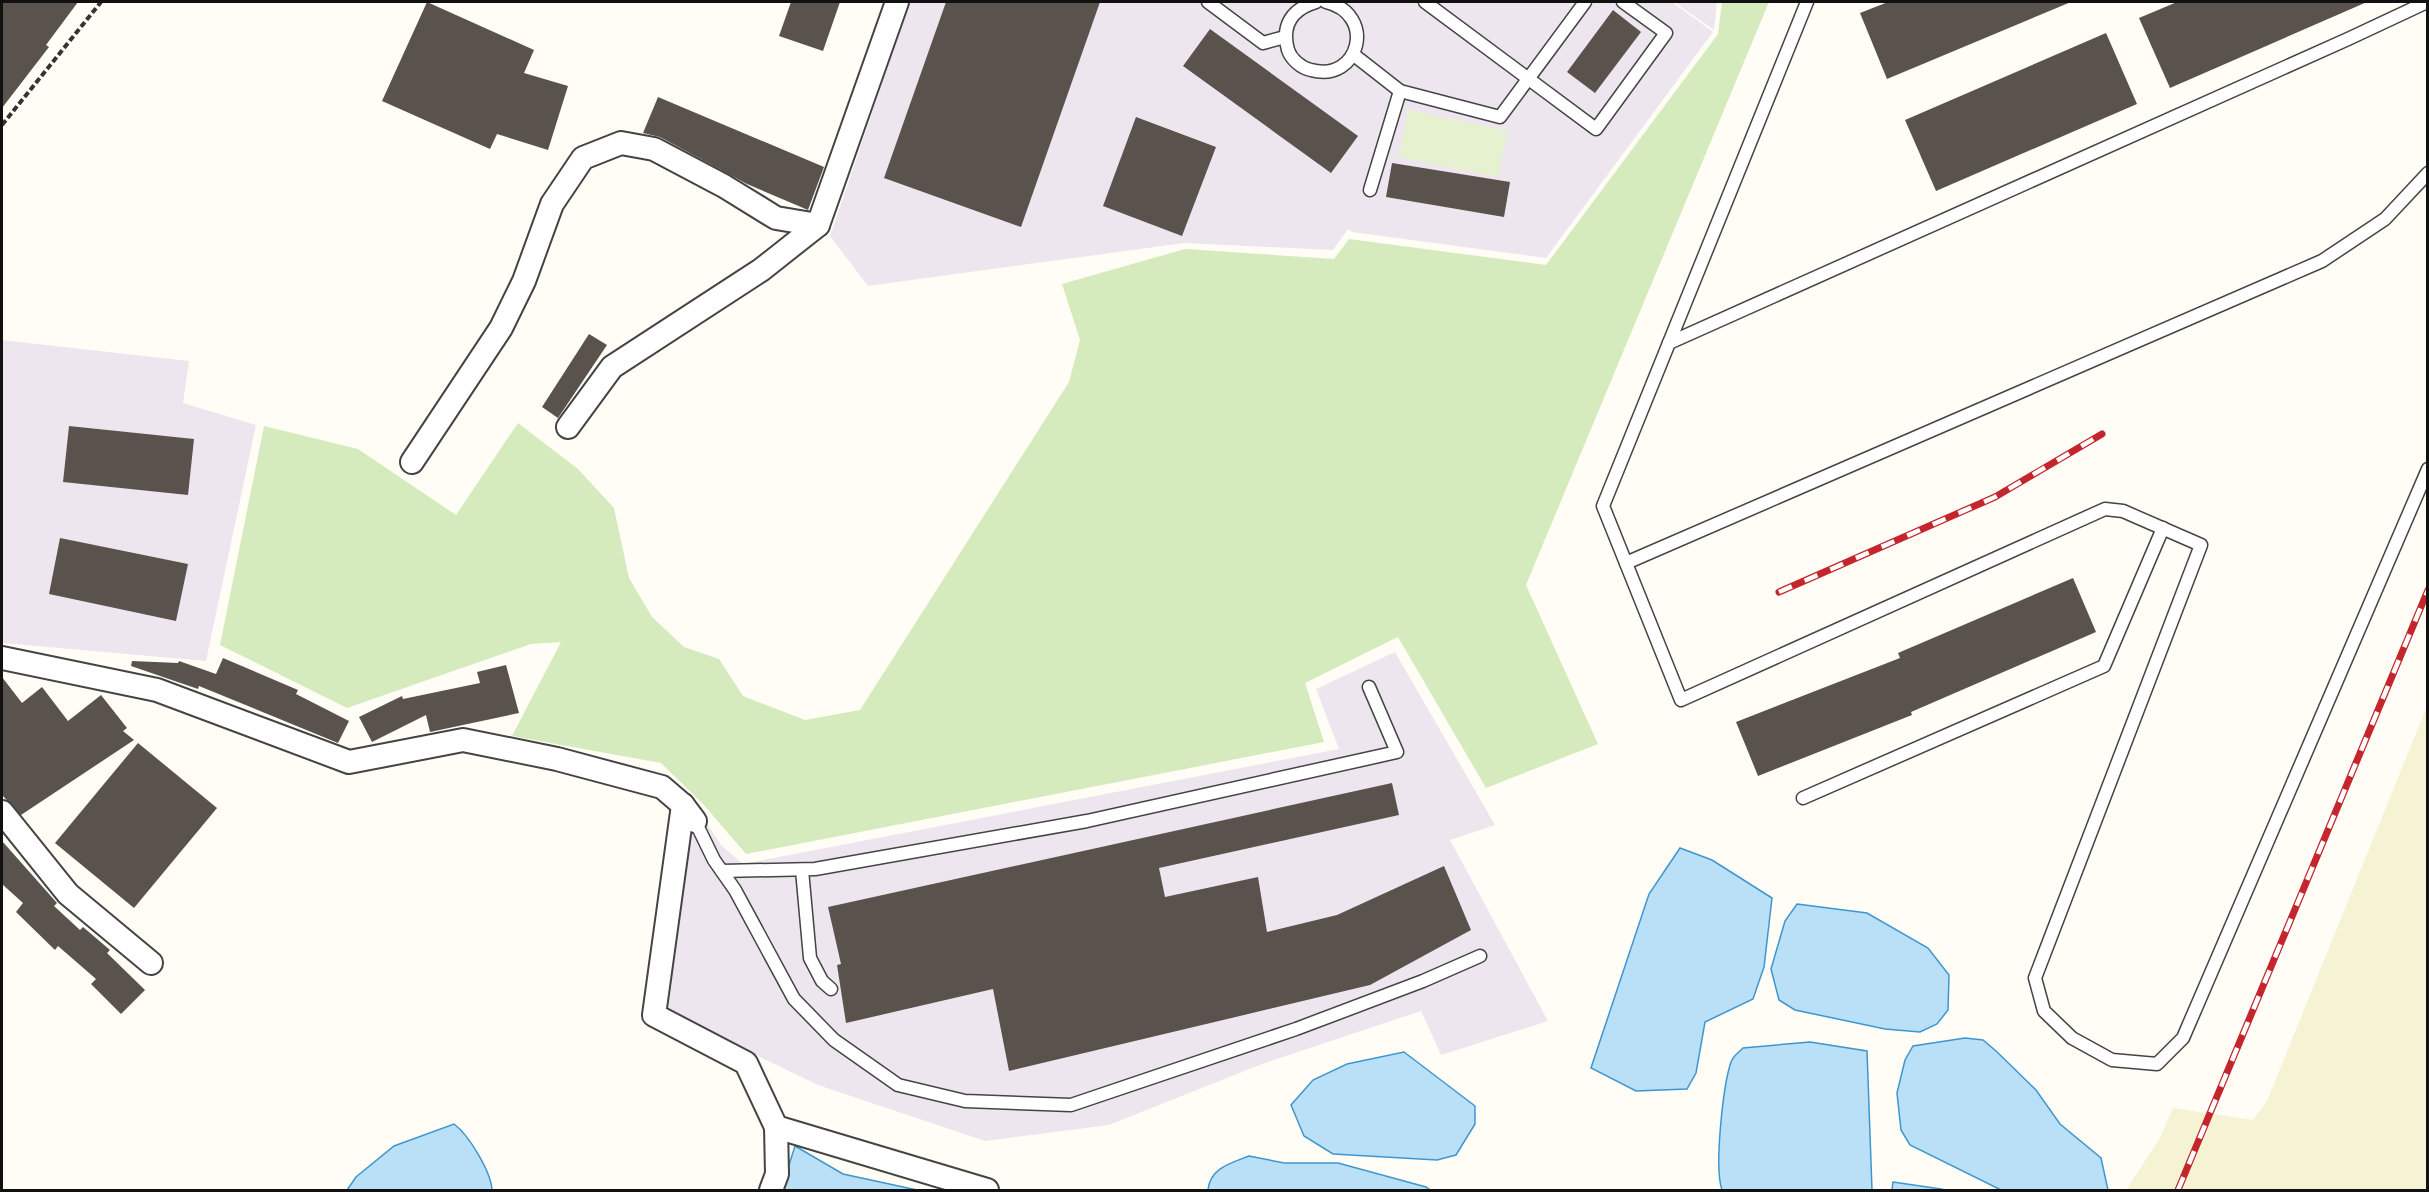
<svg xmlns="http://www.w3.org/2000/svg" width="2429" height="1192" font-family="'Source Serif 4',serif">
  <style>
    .industrial { fill: #eee6ef }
    .farmland { fill: #f6f3d4 }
    .green { fill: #d5ebbd }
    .pitch { fill: #e6f2cf }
    .water { fill: #b9e0f7; stroke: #3f96cf; stroke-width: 1.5 }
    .building { fill: #5a524d }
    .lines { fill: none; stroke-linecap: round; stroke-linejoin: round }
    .service-casing { stroke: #444; stroke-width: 15 }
    .minor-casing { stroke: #444; stroke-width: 26 }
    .path { stroke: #333; stroke-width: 4; stroke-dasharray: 6 3; stroke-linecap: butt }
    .service { stroke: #fff; stroke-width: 12 }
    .minor { stroke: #fff; stroke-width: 22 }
    .rail-casing { stroke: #c4262e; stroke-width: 7 }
    .rail { stroke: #fff; stroke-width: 4.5; stroke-dasharray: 14; stroke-linecap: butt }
  </style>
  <rect width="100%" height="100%" fill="#fffdf5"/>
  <g class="industrial">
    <polygon points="910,2 1672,2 1713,32 1546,258 1352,232 1348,229 1333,250 1184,243 868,286 830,236"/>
    <polygon points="1674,2 1717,2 1714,30"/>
    <polygon points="2,340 189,361 183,403 256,425 206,661 2,643"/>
    <polygon points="1395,652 1495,825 1450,840 1548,1021 1441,1055 1421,1011 1262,1064 1109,1125 985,1141 818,1085 659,1008 682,818 708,825 721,845 743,864 1339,749 1316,689"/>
  </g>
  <polygon class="farmland" points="2427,706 2427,1190 2126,1190 2160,1138 2173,1108 2253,1120 2267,1101"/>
  <polygon class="green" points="1722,2 1769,2 1526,585 1598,744 1486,788 1398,637 1305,683 1324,742 746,854 703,804 661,763 512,736 561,642 531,644 347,708 220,645 264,426 358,449 456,515 518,423 578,469 614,508 629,578 652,617 684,647 719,659 743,696 805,720 860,710 1069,382 1080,340 1062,284 1185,249 1334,259 1349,239 1546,265 1718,34"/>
  <polygon class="pitch" points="1408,110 1508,131 1498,177 1399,157"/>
  <g class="water">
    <polygon points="1680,848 1712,860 1772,898 1764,967 1753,999 1705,1022 1696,1073 1687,1089 1636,1091 1591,1068 1649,894"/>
    <polygon points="1797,904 1867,913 1928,948 1949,975 1948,1010 1937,1024 1920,1032 1885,1029 1795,1010 1779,1000 1771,969 1785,921"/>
    <polygon points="1965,1038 1983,1040 1996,1051 2036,1090 2060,1124 2101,1158 2108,1190 2001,1190 1910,1145 1901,1130 1897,1093 1905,1060 1913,1046"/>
    <path d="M1810 1042 1867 1051 1872 1190H1722C1714 1168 1723 1086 1731 1062 1733 1056 1739 1052 1743 1048Z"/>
    <polygon points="1404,1052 1475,1106 1475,1124 1456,1155 1437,1160 1333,1154 1304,1136 1291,1105 1313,1080 1347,1064"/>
    <path d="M454 1124C469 1135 491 1172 492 1190H347L356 1177 394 1146Z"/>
    <polygon points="795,1146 843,1174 917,1190 781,1190"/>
    <path d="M1249 1156 1284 1163H1338L1426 1187 1430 1190H1208C1210 1168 1231 1163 1249 1156Z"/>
    <polygon points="1893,1182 1941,1189 1945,1190 1892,1190"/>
  </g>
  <g class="building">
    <polygon points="2,2 78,2 46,45 49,47 2,108"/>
    <polygon points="427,2 534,50 524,73 568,86 548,150 497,134 490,149 382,101"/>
    <polygon points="791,2 840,2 823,51 779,36"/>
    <polygon points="946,2 1100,2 1021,227 884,178"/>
    <polygon points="1888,2 2071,2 1887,79 1860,13"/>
    <polygon points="2177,2 2367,2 2170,88 2139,18"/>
    <polygon points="1613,10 1641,32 1595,93 1567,72"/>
    <polygon points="1210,29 1358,136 1331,173 1183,66"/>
    <polygon points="2106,33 2137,104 1936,191 1905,120"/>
    <polygon points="658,97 824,167 808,210 747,184 660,137 643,133"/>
    <polygon points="1136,117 1216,147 1182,236 1103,206"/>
    <polygon points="1392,163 1510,182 1504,217 1386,197"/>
    <polygon points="589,334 607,345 558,418 542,407"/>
    <polygon points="69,426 194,439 188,495 63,482"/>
    <polygon points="60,538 188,564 176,621 49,594"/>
    <polygon points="2073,578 2096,632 1911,712 1912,715 1758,776 1736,722 1900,658 1898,653"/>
    <polygon points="223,658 298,690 296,694 349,721 338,743 199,686 198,689 131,666 132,661 178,663 179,661 216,674"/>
    <polygon points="506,665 519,713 430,732 426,715 372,742 359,717 402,696 403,699 480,683 477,672"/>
    <polygon points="2,677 22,703 42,687 68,721 101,695 127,728 123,731 134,740 21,815 2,795"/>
    <polygon points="138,743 217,808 134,908 55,843"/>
    <polygon points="1392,783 1399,815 1159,868 1165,897 1258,877 1267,932 1337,915 1444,866 1471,930 1370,985 1009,1071 993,989 846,1023 837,965 841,964 828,907"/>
    <polygon points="2,841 57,903 54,906 80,930 83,927 110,950 107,953 145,990 121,1014 91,984 96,979 58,946 55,950 16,912 23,903 2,884"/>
  </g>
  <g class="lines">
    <g class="service-casing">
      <g id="service">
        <polyline points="1208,2 1263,43 1285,37"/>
        <path d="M1316 2C1292 9 1281 25 1288 50 1291 59 1301 68 1311 70 1360 83 1377 14 1326 2"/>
        <polyline points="1425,2 1596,129 1666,33 1623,2"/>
        <polyline points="1807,2 1603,506 1681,700 2105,509 2123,511 2201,545 2035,978 2044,1011 2072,1038 2112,1060 2157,1064 2183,1038 2428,469"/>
        <polyline points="1354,55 1400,91 1500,117 1585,2"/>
        <polyline points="1370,190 1400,91"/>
        <polyline points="1669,343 2348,39 2427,2"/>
        <polyline points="1626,563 2322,261 2385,219 2428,173"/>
        <polyline points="1803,798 2104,666 2163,528"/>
        <polyline points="695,821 714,860 735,890 794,999 834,1040 898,1085 965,1101 1071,1105 1296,1029 1423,981 1480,956"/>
        <polyline points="802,870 810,958 822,981 831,989"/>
        <polyline points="722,871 815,869 1087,821 1397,752 1369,687"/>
      </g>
    </g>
    <g class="minor-casing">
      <g id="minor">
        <polyline points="568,427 612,367 761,270 818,225 897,2"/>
        <polyline points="412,462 501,328 524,281 552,204 583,158 621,143 654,149 724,186 776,218 818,225"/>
        <polyline points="2,658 157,690 349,762 463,740 557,759 662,787 683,805 695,821"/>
        <polyline points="683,805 654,1015 746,1063 776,1127 987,1190"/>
        <polyline points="2,812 68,894 151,963"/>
        <polyline points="771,1190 777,1174 776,1127"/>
      </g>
    </g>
    <polyline class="path" points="2,125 101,2"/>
    <use href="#service" class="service"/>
    <use href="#minor" class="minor"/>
    <g class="rail-casing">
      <g id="rail">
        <polyline points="1779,592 1995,497 2102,434"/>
        <polyline points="2178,1190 2428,590"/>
      </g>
    </g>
    <use href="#rail" class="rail"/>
  </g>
  <rect width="2429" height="1192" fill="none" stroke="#111111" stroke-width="6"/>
</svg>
